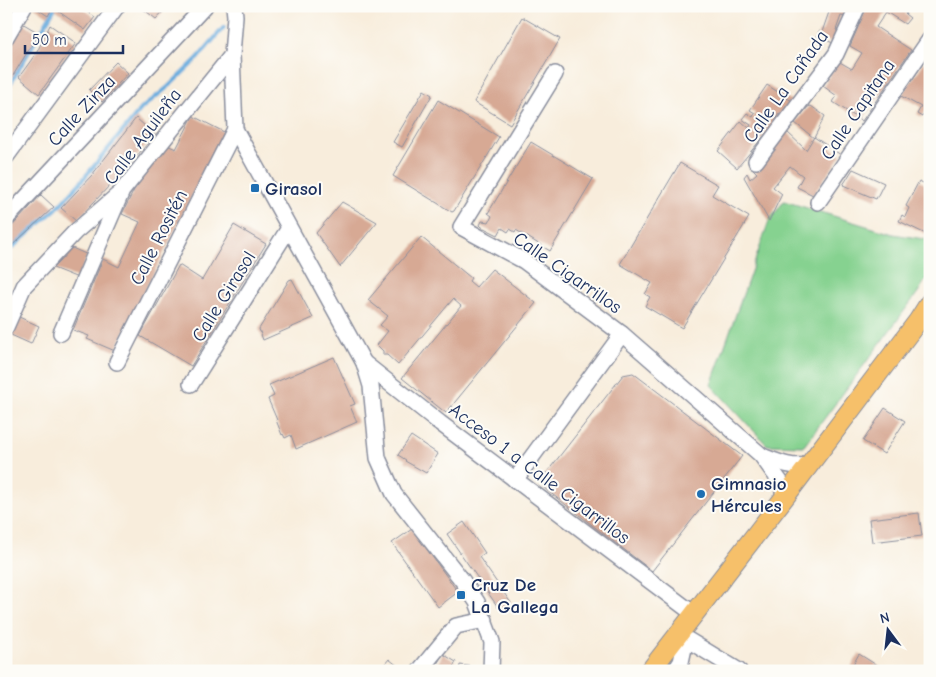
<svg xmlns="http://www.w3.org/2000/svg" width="936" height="677" font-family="'Comic Neue',sans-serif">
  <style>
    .green { fill: #86d290; stroke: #508077 }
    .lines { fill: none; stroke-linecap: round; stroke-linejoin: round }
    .stream { stroke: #69acde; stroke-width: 4 }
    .building { fill: #d7a994 }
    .minor-casing { stroke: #8a8e9d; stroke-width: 18 }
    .major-casing { stroke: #8a8e9d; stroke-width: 21 }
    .minor { stroke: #fff; stroke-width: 15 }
    .major { stroke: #f6c06b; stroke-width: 19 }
    .poi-dot { fill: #1f6fb2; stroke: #fdfcf7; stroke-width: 2 }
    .labels { text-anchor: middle; stroke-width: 4; stroke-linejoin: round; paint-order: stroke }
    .street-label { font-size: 19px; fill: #1b2f5e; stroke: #fdfcf7 }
    .poi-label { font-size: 19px; font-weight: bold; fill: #1b2f5e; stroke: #fdfcf7; text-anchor: start }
  </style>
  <rect width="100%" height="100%" fill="#fdfcf7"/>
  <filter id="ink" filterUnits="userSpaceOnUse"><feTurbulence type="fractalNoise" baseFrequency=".02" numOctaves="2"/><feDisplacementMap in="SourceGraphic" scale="10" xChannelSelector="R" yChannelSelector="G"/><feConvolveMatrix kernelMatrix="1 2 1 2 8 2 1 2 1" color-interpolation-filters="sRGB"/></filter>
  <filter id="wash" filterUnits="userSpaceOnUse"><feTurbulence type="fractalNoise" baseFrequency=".0096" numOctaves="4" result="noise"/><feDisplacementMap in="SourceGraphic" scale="20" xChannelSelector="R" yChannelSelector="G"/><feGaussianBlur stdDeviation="1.12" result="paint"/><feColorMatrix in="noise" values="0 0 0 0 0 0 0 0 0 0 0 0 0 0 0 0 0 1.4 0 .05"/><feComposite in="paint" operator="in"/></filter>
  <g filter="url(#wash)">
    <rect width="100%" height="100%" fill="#f8eddc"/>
    <polygon class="green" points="784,201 893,234 930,240 930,253 927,259 930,262 930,272 919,291 804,446 767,445 711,385 769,221"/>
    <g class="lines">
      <g class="stream">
        <polyline points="6,91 56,6"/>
        <polyline points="6,253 56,209 79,184 142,108 168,87 197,59 224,27"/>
      </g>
    </g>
    <g id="blocks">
      <g class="building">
        <polygon points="33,6 54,6 48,16"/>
        <polygon points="57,6 79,6 95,17 85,30 55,9"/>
        <polygon points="144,6 168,6 156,19 142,8"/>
        <polygon points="814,6 850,6 846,17 841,16 836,30 840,32 836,44 817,37 819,31 822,32 829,12"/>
        <polygon points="867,6 910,6 905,14 910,18 905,24 886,12 876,27 911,50 862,121 833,102 837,96 823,86 838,61 852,69 862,53 850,46"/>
        <polygon points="522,17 560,39 510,124 474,102"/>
        <polygon points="22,23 39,33 6,87 6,50"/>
        <polygon points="50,25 76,43 39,94 19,77 37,52"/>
        <polygon points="930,54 930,105 922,117 917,114 921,107 901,96"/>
        <polygon points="116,62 128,73 102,102 89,90"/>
        <polygon points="767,85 792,101 783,116 779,114 776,118 778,119 737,168 718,151 741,121 749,128 751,125 742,119 747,113 753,117 755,113 750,110"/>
        <polygon points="424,90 432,95 402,147 393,142"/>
        <polygon points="438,100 499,137 454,211 452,212 393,176"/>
        <polygon points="811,106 825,116 814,138 795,123 808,107"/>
        <polygon points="193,116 224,132 115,351 87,339 89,336 73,330 103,259 119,267 140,222 122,214 140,178 167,145 176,149"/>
        <polygon points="136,118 155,135 129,165 76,221 61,208 92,175"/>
        <polygon points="786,131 806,150 814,137 841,155 813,195 797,187 803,176 790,166 773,187 782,194 769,221 744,177 747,173 750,179 757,173 752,168"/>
        <polygon points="531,142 593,179 550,251 516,230 515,232 510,229 508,232 502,228 498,235 482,227 480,225 482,221 489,222 492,216 488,213"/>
        <polygon points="680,163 718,185 712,195 749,217 682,328 645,306 650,297 645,294 652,283 620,264"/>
        <polygon points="853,169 884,183 876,199 843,185"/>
        <polygon points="919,181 930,186 930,236 899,221 902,215 905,217 909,208 906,206"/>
        <polygon points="41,195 54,207 6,251 6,233"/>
        <polygon points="342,202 377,222 340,267 316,233"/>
        <polygon points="234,225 266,244 191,366 140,336 179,265 202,280"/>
        <polygon points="421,237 471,278 469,281 476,287 492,269 536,303 446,413 402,378 461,306 453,299 398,365 387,355 383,355 383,351 377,345 388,331 380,325 388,316 368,300"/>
        <polygon points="72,248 88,255 78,278 53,268"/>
        <polygon points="292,279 313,318 263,340 259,329 289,280"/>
        <polygon points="19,317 39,326 31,344 11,335"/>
        <polygon points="334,357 355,404 350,406 357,422 296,449 291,435 285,438 283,434 282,435 276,420 277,420 268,399 274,396 269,385"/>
        <polygon points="633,373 742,456 652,571 544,488 544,476 623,375"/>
        <polygon points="885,408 905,421 884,454 863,441"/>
        <polygon points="411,436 438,454 426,473 405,461 406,460 398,455"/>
        <polygon points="919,513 922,536 872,542 869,519"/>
        <polygon points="464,522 485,553 479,557 511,603 500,610 447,534"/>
        <polygon points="412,529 458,592 438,607 392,543"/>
        <polygon points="443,654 456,662 451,671 436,671 434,669"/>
        <polygon points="859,654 886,671 849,671"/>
        <polygon points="389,659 404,671 379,671"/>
        <polygon points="460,665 483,668 482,671 459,671"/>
      </g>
    </g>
  </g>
  <g filter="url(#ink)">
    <use href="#blocks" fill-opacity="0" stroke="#8a8e9d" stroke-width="1"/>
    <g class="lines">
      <g class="minor-casing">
        <g id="minor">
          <polyline points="234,6 235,16 232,55 235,129 364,363 371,386 378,458 394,494 462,580 477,602 492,642 491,671"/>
          <polyline points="6,37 24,6"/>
          <polyline points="555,74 461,227 524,261 622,334 761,455 782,484 784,498"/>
          <polyline points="6,157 117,6"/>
          <polyline points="756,161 836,54 858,6"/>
          <polyline points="818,202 930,39"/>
          <polyline points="6,219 205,6"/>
          <polyline points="6,327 24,286 75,232 119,194"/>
          <polyline points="61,333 122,191 232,55"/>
          <polyline points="117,362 235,129"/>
          <polyline points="364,363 440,423 694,614"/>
          <polyline points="191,384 289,228"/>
          <path d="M765 457C780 463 792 468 809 465"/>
          <polyline points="515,480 622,334"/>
          <polyline points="678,634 739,671"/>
          <polyline points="419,671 456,626 485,620"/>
          <polyline points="675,671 681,662 686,639"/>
        </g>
      </g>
      <g class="major-casing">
        <polyline id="major" points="650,671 784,498 918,321 930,302"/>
      </g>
      <use href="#minor" class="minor"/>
      <use href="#major" class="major"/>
    </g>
  </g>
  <g class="poi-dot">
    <rect x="250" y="183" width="10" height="10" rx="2.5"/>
    <circle cx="701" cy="494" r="5"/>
    <rect x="456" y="590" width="10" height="10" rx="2.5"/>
  </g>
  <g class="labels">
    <g class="street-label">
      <text transform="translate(785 86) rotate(-55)" y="7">Calle La Cañada</text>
      <text transform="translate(857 109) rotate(-56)" y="7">Calle Capitana</text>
      <text transform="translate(81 110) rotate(-47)" y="7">Calle Zinza</text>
      <text transform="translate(142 136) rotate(-53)" y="7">Calle Aguileña</text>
      <text transform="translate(158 237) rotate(-63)" y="7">Calle Rositén</text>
      <text transform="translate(568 272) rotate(35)" y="7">Calle Cigarrillos</text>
      <text transform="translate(223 296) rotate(-58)" y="7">Calle Girasol</text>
      <text transform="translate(540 473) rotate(37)" y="7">Acceso 1 a Calle Cigarrillos</text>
    </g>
    <g class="poi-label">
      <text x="265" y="195">Girasol</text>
      <text x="711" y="490">Gimnasio<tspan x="711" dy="22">Hércules</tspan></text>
      <text x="471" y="591">Cruz De<tspan x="471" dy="22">La Gallega</tspan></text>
    </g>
  </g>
  <rect width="936" height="677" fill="none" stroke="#fdfcf7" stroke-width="25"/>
  <g transform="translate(888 630) rotate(345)" stroke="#fdfcf7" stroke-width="4" paint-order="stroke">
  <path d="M0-4L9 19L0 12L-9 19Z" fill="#1b2f5e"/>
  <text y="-8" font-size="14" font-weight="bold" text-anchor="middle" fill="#1b2f5e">N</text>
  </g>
  <path d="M25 45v8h98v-8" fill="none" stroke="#1b2f5e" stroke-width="2.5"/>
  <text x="32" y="45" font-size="15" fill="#1b2f5e" stroke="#fdfcf7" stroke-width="4" paint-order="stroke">50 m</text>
</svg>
